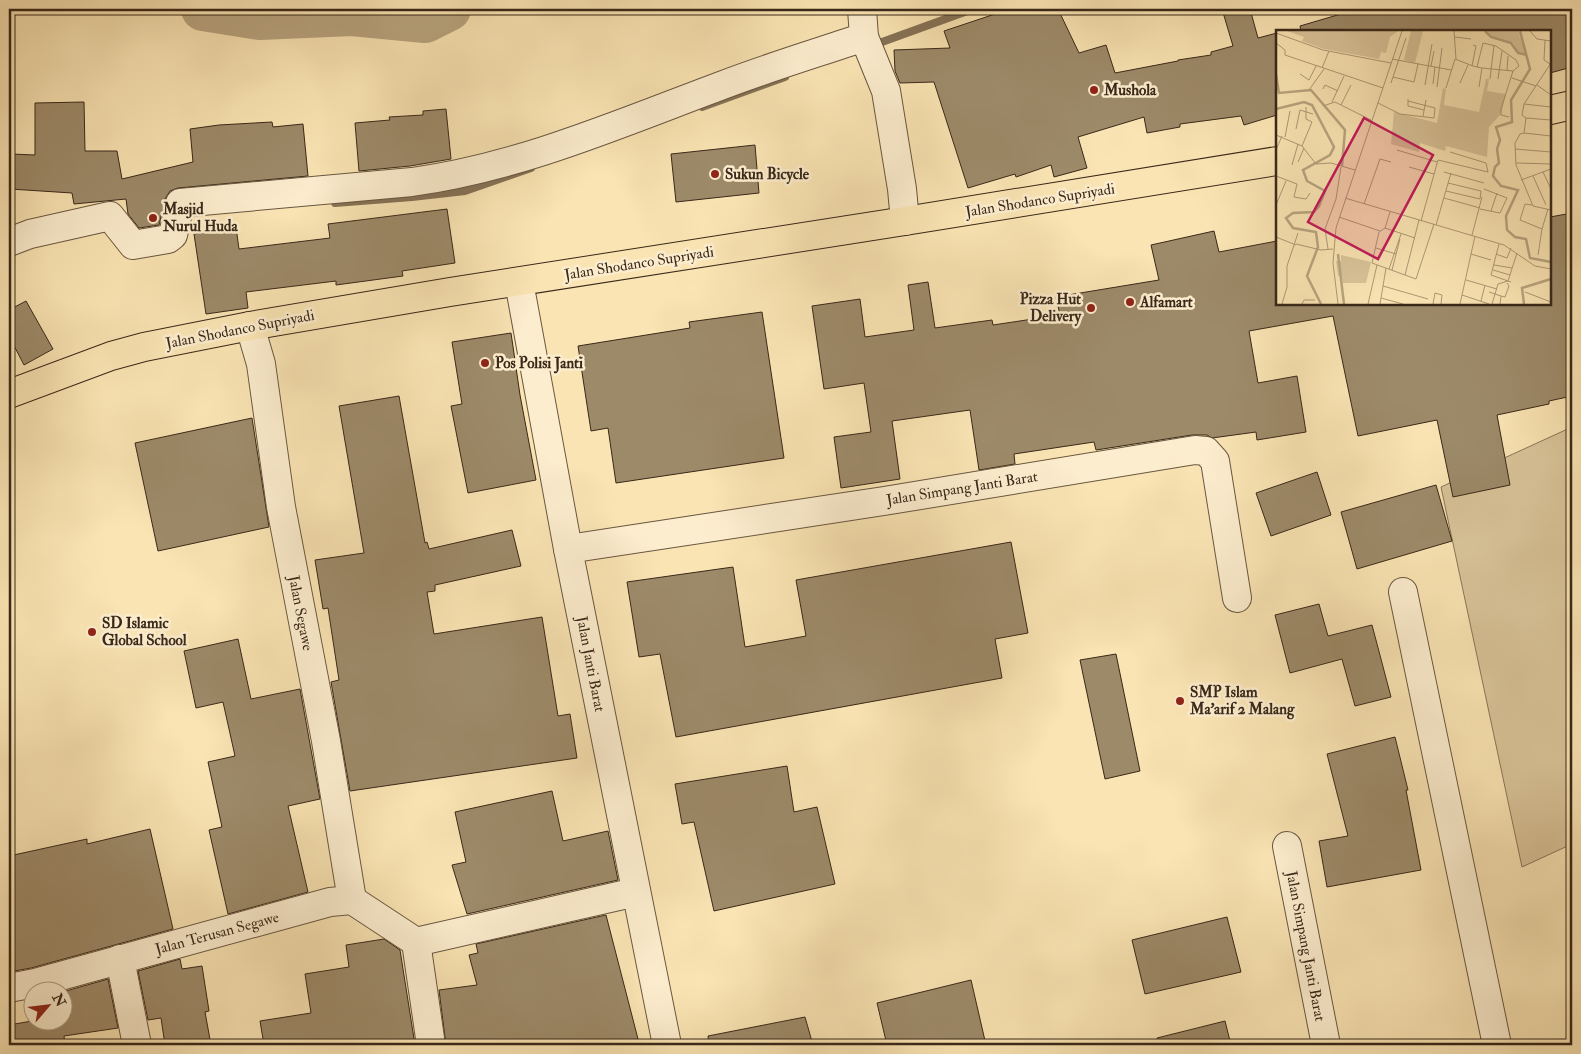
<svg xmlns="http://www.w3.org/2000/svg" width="1581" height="1054" font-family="'IM FELL Double Pica',serif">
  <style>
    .green { fill: #d9c499; stroke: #897659 }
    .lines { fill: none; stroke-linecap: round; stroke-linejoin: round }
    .stream { stroke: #857256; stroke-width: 8 }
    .river { stroke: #b8a47f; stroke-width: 44 }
    .building { fill: #9d8a69; stroke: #392819 }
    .minor-casing { stroke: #695740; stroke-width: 30 }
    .major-casing { stroke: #392819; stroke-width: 30 }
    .minor { stroke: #fcedce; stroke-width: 28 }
    .major { stroke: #fae4b3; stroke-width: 28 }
    .poi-dot { fill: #8f2418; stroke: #fcedce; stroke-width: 2 }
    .labels { text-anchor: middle; stroke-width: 5; stroke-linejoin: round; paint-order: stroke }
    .poi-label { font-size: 15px; font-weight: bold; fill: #392819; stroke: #fcedce; text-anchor: start }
    .street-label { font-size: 15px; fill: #392819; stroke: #fcedce }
    .inset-river { fill: none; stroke: #b8a47f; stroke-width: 2.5 }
    .inset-road { fill: none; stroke: #ad9975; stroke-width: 1 }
    .view { fill: #c2185b; fill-opacity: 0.15; stroke: #c2185b; stroke-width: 2.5 }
    .inset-edge { fill: none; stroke: #392819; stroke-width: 2.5 }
  </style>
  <rect width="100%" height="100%" fill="#fae4b3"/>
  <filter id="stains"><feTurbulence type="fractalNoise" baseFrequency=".004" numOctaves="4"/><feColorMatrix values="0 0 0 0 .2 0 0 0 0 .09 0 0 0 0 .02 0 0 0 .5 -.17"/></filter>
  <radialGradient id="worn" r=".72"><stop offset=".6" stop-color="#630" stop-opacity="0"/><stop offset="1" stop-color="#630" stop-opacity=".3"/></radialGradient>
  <polygon class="green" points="1572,427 1572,844 1522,867 1441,487"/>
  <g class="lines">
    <g class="stream">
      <polyline points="871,46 973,9"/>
      <polyline points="702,107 785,77"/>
      <polyline points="335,203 412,197 465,191 531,168"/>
    </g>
    <polyline class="river" points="203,9 260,18 352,14 425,21 449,9"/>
  </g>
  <g class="building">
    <polygon points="1010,9 1058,9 1079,53 1106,45 1115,73 1178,61 1178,60 1211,55 1211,52 1233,46 1222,9 1250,9 1258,38 1277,33 1277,115 1244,125 1241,116 1180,124 1180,127 1147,133 1144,117 1078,137 1087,168 1054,177 1051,165 1016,177 1015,174 968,188 934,82 900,83 895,71 894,50 950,48 944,31"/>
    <polygon points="1358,9 1566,9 1572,34 1572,67 1550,73 1550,31 1301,31 1300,26"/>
    <polygon points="84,102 85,151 117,151 122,179 193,162 190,129 219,125 272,122 273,127 303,124 308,176 178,188 170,191 165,199 159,225 139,228 128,214 126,199 74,204 72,193 10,189 11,154 35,155 35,103"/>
    <polygon points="446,109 451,159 410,166 359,171 355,123 390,120 389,117 423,115 423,111"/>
    <polygon points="755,145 759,193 676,202 671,154"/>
    <polygon points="447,209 455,263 402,271 403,276 336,285 336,281 246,292 248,308 206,314 194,234 236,227 239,249 330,238 328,224"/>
    <polygon points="1572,213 1572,396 1549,401 1549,404 1497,415 1510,485 1453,497 1437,420 1358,436 1333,316 1249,331 1258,383 1297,376 1306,432 1257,440 1256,432 1212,438 1207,435 1192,435 1096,450 1094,442 1014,454 1015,464 979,470 970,410 892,421 900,479 841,488 834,437 871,432 864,383 824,389 812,306 860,299 865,337 914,330 908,285 928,282 935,328 992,320 993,325 1060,315 1056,297 1159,280 1151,245 1214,231 1219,252 1277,241 1277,304 1550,304 1550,217"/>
    <polygon points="26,301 53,349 24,365 9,336 9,310"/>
    <polygon points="762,312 784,458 616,483 608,428 591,431 578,346 690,328 689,322"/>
    <polygon points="511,333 520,395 536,480 468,493 451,406 462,404 452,342"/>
    <polygon points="399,396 425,543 427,542 429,549 512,530 521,566 435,585 435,591 427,592 434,634 542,617 558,716 570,714 577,758 350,791 331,682 339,680 328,608 323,609 315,560 364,553 339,406"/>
    <polygon points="252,418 269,527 158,551 135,443"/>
    <polygon points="1317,472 1331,515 1271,536 1256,493"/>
    <polygon points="1436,485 1452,541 1357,569 1341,512"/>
    <polygon points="1011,542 1028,633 995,639 1002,678 676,737 660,654 639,657 627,582 733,567 745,647 806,636 796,580"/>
    <polygon points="1319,604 1328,636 1372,625 1391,697 1355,706 1342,659 1290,673 1275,615"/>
    <polygon points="238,639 251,699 300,689 320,799 288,806 308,892 228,914 209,830 222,827 208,762 235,756 223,702 196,708 184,651"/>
    <polygon points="1116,654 1140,771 1105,779 1080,660"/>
    <polygon points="1395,737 1408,790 1406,790 1421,870 1327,887 1319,841 1348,836 1327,754"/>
    <polygon points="787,766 794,812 817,807 835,884 714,911 694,822 682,824 675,784"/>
    <polygon points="552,791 563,841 608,831 618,880 467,914 452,865 466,862 455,812"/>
    <polygon points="150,829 173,929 31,968 9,972 9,856 87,839 87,844"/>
    <polygon points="606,915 638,1039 614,1045 446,1045 439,990 477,985 469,955 478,953 476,944"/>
    <polygon points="1227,917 1241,972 1145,994 1132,940"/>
    <polygon points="384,939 400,950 415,1045 264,1045 260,1021 311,1013 305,974 349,967 346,945"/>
    <polygon points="180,959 182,969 202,966 209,1011 205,1012 211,1045 165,1045 161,1018 148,1020 138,971"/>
    <polygon points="108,979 118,1028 64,1036 65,1045 12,1045 9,1025 32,1021 62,1022 62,1017 70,1016 66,991"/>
    <polygon points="971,980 986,1045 887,1045 877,1003"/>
    <polygon points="805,1017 813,1045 709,1045 708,1036"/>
    <polygon points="1225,1021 1231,1045 1158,1045 1157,1038"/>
  </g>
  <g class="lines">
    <g class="minor-casing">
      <g id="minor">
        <polyline points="862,9 864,37 886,91 902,189 905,221"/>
        <path d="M9 242 30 234 110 216 133 245 168 239 173 235 180 203 412 182C521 167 621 123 723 85 770 67 817 53 864 37"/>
        <polyline points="519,282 568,549 667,1045"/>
        <polyline points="250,326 261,364 281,507 326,741 352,900"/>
        <polyline points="568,549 884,501 1195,450 1206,451 1215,461 1237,598"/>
        <polyline points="1403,592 1497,1045"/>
        <polyline points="1287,846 1326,1045"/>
        <polyline points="416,942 431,1045"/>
        <polyline points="120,959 137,1045"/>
        <polyline points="9,988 35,983 330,902 352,900 416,942 636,892"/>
      </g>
    </g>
    <g class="major-casing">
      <g id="major">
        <polyline points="1550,110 1572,105"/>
        <polyline points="9,394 111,356 144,347 250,326 450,292 905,221 1277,161"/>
      </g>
    </g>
    <use href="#minor" class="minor"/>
    <use href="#major" class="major"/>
  </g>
  <g class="poi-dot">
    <circle cx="1094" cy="90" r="5"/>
    <circle cx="715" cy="174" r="5"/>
    <circle cx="153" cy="218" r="5"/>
    <circle cx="1130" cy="302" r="5"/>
    <circle cx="1091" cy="308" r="5"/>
    <circle cx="485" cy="363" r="5"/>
    <circle cx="92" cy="632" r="5"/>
    <circle cx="1180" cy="701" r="5"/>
  </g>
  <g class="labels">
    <g class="poi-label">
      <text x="1104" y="95">Mushola</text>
      <text x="725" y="179">Sukun Bicycle</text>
      <text x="163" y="214">Masjid<tspan x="163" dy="17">Nurul Huda</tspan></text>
      <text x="1081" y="304" text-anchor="end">Pizza Hut<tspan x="1081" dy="17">Delivery</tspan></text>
      <text x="1140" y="307">Alfamart</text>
      <text x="495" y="368">Pos Polisi Janti</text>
      <text x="102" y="628">SD Islamic<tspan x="102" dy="17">Global School</tspan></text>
      <text x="1190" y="697">SMP Islam<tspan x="1190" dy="17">Ma'arif 2 Malang</tspan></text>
    </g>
    <g class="street-label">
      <text transform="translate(1040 200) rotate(-9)" y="5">Jalan Shodanco Supriyadi</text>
      <text transform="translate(639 263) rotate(-9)" y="5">Jalan Shodanco Supriyadi</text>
      <text transform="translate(240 329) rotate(-11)" y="5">Jalan Shodanco Supriyadi</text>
      <text transform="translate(962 488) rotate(-9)" y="5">Jalan Simpang Janti Barat</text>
      <text transform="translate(301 613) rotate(79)" y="5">Jalan Segawe</text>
      <text transform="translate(591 664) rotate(79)" y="5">Jalan Janti Barat</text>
      <text transform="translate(217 933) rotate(-15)" y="5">Jalan Terusan Segawe</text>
      <text transform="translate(1306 946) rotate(79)" y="5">Jalan Simpang Janti Barat</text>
    </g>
  </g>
  <g transform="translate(1276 30)">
    <rect width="275" height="275" fill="#fae4b3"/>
    <path d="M11 1H122L114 7 110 23 105 22 103 29 48 19 26 11 28 7ZM135 1H147L139 33 128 30ZM211 1H242L250 24 242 22 237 13 218 8ZM210 49H213L211 61 230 64 225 84 213 97 211 127 170 116 169 121 144 113 143 122 115 114 118 82 161 93 167 58 170 59 168 75 203 82ZM65 225 95 232 90 253H67L66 246H62L60 231H65Z" fill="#d9c499"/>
    <path class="inset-river" d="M209 1 215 7 235 13 242 23 251 25M244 1 254 39 235 70 236 92 220 97 224 110 221 119 223 133 219 137 217 146 225 156 242 160 230 186 231 200 239 207 250 209 254 228 275 232M0 44 3 63 35 60 69 100 66 136M0 79 28 72 36 75 58 117 54 125 27 140 31 151 49 161 43 176 38 182 17 183 10 188 17 198 40 202 42 217 31 246 45 274M62 224 68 274M248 274 246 258 275 249"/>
    <path class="inset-road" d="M178 1 180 29M254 1 261 9 275 11M0 3 47 20 115 33M179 7 195 9M269 10 268 30 274 34M0 13 9 20V25M9 25 107 58M116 29 175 40M155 36 158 21M196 36 200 16 197 15M46 38 53 21M231 41 232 26M24 44 33 50 40 36M117 47 138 52 142 34M236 48 260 56M214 49 218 15M222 49 226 21M115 53 130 8M184 53 192 35M157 54 159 37M149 55 156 14M261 55 275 65M161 57 166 18M203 57 206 38M170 58 179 29 197 36 201 37 206 38 237 41 243 36 240 30 220 16 207 13 201 37M47 59 49 55 62 61M33 60 48 39M132 69V76L148 80M56 72 68 46M102 73 124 84 158 88 159 78 132 71M248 74 275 77M65 75 75 55M47 76 59 72 95 90M147 86 150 70M233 87 225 85V79L237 41M250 88 248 103 244 104 239 113 240 135 257 176 275 180M250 88 246 85 248 74 275 33M250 88 275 90M20 99 24 80 37 84M248 103 275 106M0 105 26 116 40 134 55 133 79 140M9 107 14 81M26 116 36 92 30 89V77M239 119 275 122M0 120 6 106M121 120 161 132M22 132 28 118M240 133 275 134M16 135 22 114M133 137 158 144M168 142 208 153M267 142 275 159M0 146 21 154 18 167 30 169 34 163M257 146 270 175M245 150 275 139M170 161 204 169 205 161 172 153M69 168 228 215 259 236 275 239M168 168 204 178M88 174 104 129 115 132M0 175 10 151M256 175 249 174 244 190 266 199 262 225M204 179 224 183 231 168 208 159M215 181 221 163M114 182 109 198 103 202 96 233 140 249 158 194M63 187 104 201M145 191 162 130 212 142 210 133 174 122M160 195 175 143M109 198 139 208M266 199 272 179M196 205 206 167M0 207 20 215M20 214 45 220 57 219M223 214 215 245 232 251M100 218 120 224M52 219 49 199 60 169 65 137M195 224 215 230M220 224 231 228 235 218M218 235 236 238M113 239 125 204M116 240 124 209M217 240 234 245M129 245 143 190M190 250 221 259M235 252 232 251 241 223M107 256 152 269M213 262 225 266 224 274M249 262 275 272M186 265 213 274M225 266 229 267 233 256 231 253M105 268 127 274M205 271 209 255M6 274 11 257V236L22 203M26 274 28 270H39M62 274 57 233 60 198 126 1M92 274 101 235M104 274 110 238M157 274 159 263 166 265 165 274M184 274 199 206M216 274 222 254 232 251"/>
    <path class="view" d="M88 88 157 125 102 229 32 192Z"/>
    <rect width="275" height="275" class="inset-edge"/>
  </g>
  <rect width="1581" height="1054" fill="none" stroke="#fae4b3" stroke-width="30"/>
  <rect x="10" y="10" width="1561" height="1034" fill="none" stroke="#392819" stroke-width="2.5"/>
  <rect x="15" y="15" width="1551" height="1024" fill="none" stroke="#392819"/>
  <g transform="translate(48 1006) rotate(62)"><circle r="24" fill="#fcedce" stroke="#ae9e86"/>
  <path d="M0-4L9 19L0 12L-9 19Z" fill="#8f2418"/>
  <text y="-8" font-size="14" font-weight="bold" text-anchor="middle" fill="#392819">N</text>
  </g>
  <rect width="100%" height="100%" filter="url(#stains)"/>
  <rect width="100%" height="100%" fill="url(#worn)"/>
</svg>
